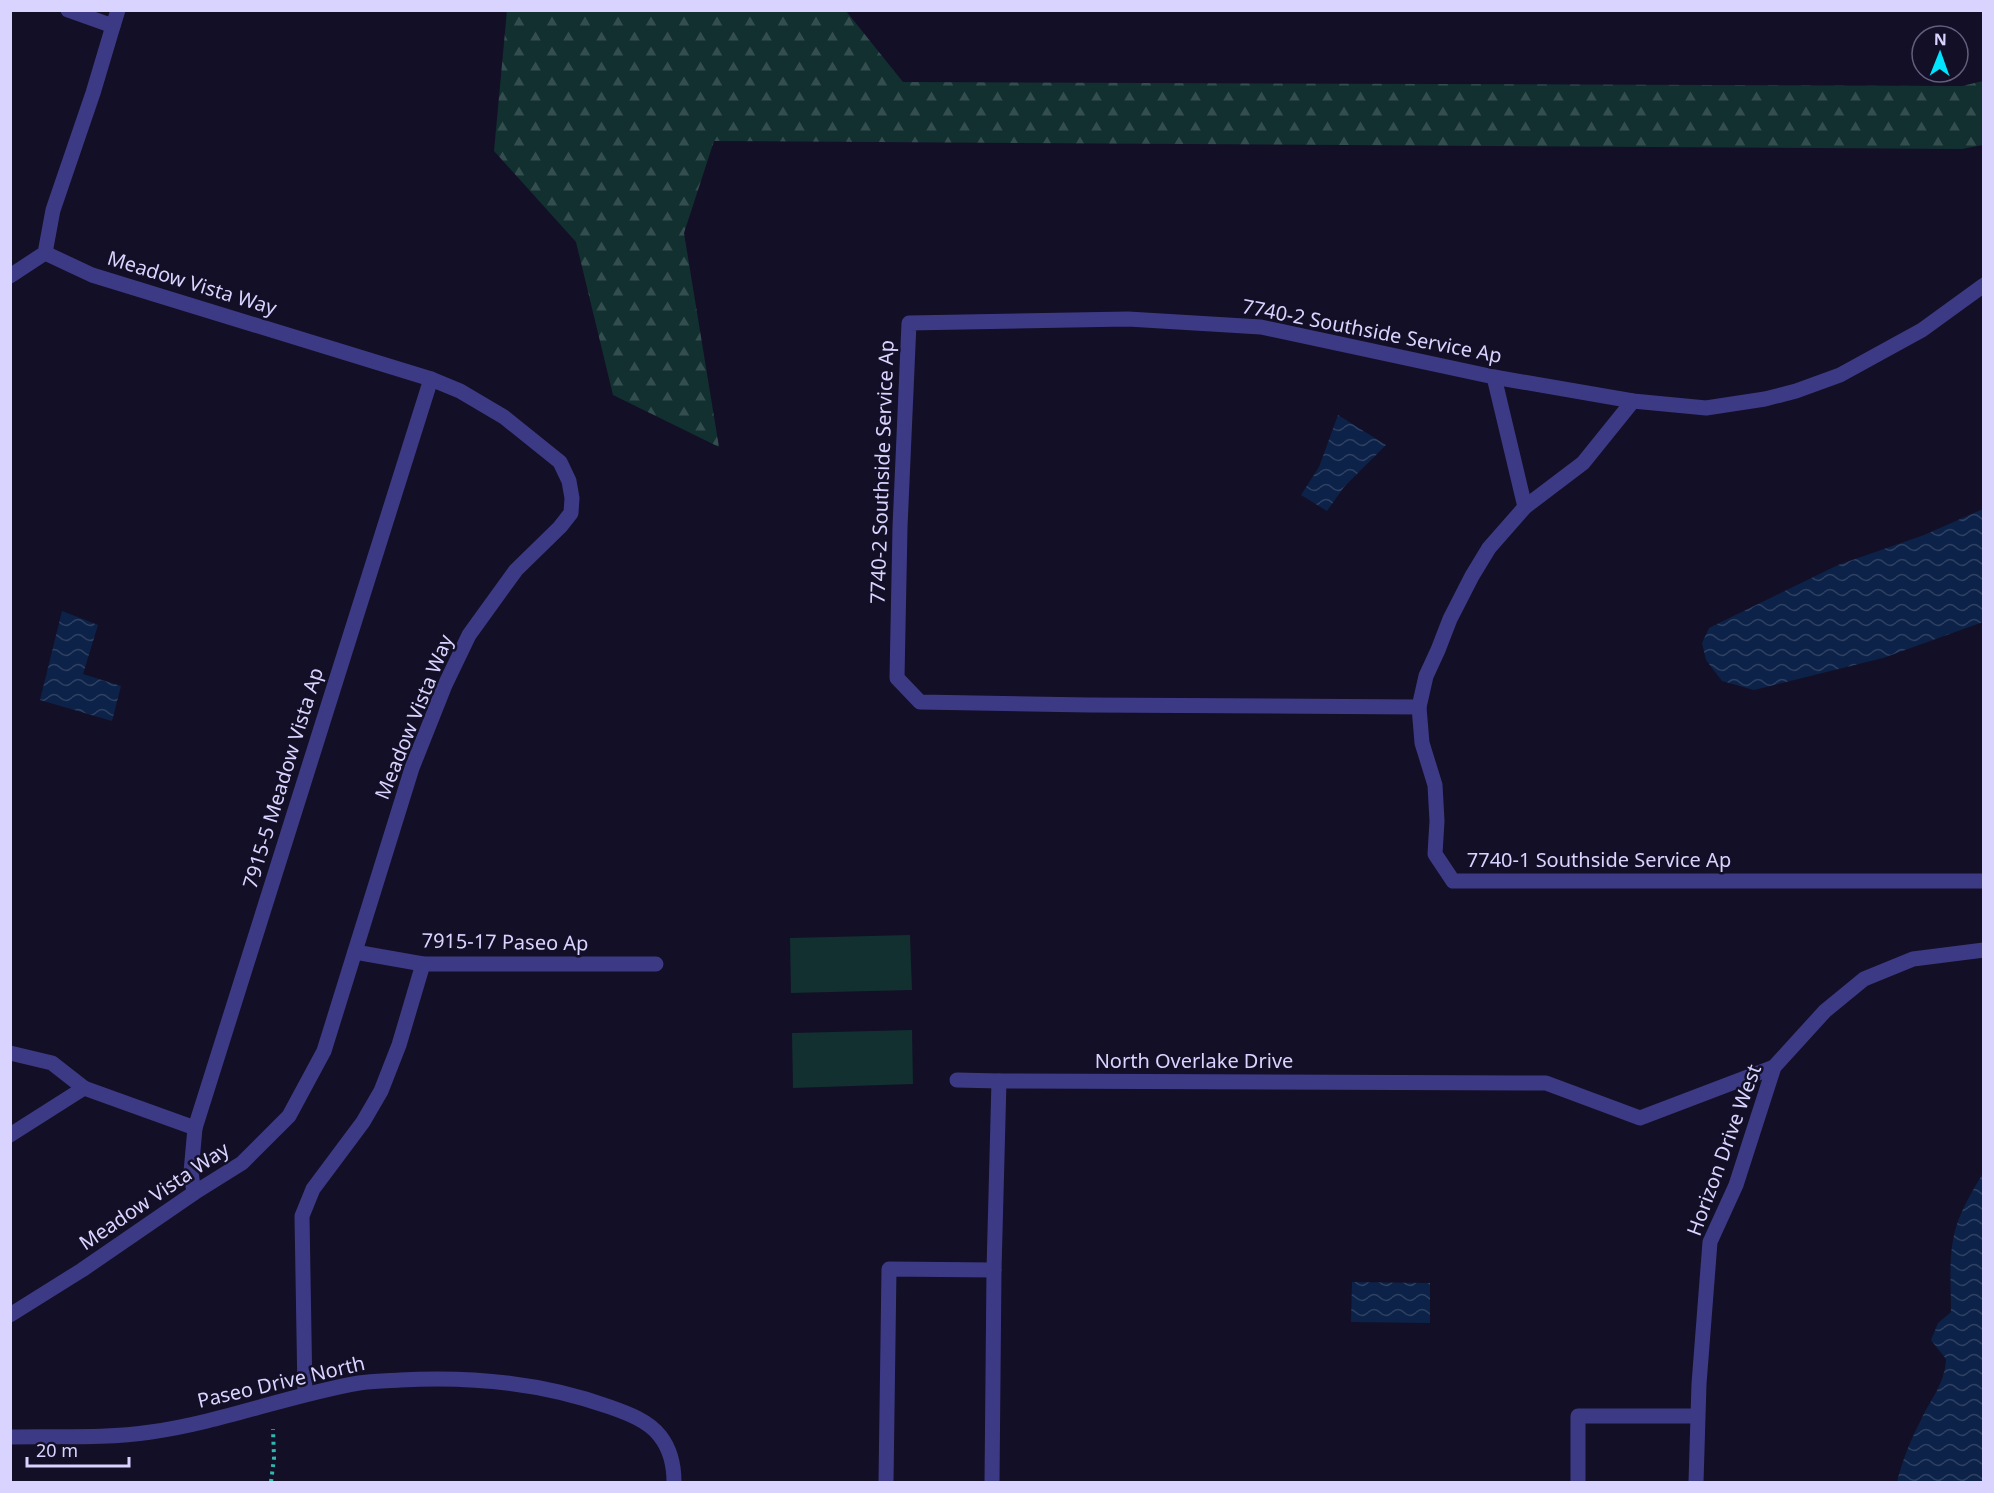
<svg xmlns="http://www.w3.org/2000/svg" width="1994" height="1493" font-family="'Noto Sans',sans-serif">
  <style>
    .forest { fill: url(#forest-firs) }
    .pitch { fill: #12302f }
    .water { fill: url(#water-waves) }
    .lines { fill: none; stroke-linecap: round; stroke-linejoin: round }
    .path { stroke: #2fb8b0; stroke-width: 4; stroke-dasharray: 3 4.5; stroke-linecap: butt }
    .minor { stroke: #3d3a85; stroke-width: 15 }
    .labels { text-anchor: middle; stroke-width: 5; stroke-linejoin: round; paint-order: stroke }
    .street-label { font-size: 20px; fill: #d9d4ff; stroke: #130f26 }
  </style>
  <defs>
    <pattern id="forest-firs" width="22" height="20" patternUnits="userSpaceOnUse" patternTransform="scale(1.5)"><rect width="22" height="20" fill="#12302f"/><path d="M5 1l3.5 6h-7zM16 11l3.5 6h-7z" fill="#344d4e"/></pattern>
    <pattern id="water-waves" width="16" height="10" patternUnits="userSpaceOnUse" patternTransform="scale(1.5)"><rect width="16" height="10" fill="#0c2248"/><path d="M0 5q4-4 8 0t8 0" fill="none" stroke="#2f4163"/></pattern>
  </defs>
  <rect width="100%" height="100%" fill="#130f26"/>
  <polygon class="forest" points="507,10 846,11 903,82 1962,86 1983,81 1983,145 1962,149 714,141 684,233 719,447 613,395 576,242 494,151"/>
  <g class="pitch">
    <polygon points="910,935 912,990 791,993 790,938"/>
    <polygon points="912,1030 913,1084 793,1088 792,1033"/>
  </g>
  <g class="water">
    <polygon points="1338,415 1386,445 1344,487 1327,511 1301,495 1319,467"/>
    <polygon points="1983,509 1983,622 1883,658 1754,690 1722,681 1706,660 1702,643 1709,628 1838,565 1924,535"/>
    <polygon points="62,611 98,625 83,674 121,686 112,721 40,700"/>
    <path d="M1983 1173V1482H1897C1902 1461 1911 1439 1921 1420 1931 1398 1945 1384 1946 1359L1931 1340 1938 1323 1951 1312C1951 1285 1948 1254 1956 1227 1962 1208 1973 1190 1983 1173Z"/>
    <polygon points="1352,1282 1430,1283 1430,1323 1351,1322"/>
  </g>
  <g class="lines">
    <polyline class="path" points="271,1482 274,1458 273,1429"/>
    <g class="minor">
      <polyline points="68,10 113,26 118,10"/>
      <polyline points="10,276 45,253 53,210 93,93 113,26"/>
      <polyline points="1494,377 1525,507"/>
      <polyline points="1633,401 1583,463 1525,507 1489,548 1472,576 1450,619 1438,650 1426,676 1419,707 1422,743 1435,785 1437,821 1435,854 1453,881 1984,881"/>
      <polyline points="1419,707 1089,705 920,702 897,678 900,527 909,323 1128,319 1261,327 1494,377 1633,401 1706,408 1765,399 1796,391 1840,375 1922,330 1984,285"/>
      <polyline points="355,952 423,964 656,964"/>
      <polyline points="10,1053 52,1063 84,1088"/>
      <polyline points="957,1080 999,1081"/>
      <polyline points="10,1135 84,1088 195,1128"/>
      <polyline points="194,1193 191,1172 195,1128 431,379"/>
      <polyline points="10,1315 82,1270 194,1193 242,1163 289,1116 324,1051 412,768 445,685 469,635 516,570 560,527 571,513 572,498 569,481 560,462 504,417 460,391 431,379 92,275 45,253"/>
      <polyline points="305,1394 302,1216 313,1189 363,1122 381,1091 399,1045 423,964"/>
      <path d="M10 1437C57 1436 105 1439 151 1432 222 1422 289 1395 359 1383 372 1381 386 1381 400 1380 470 1376 543 1383 610 1407 627 1413 649 1421 660 1436 671 1450 674 1465 674 1482"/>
      <polyline points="886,1482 889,1269 994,1270"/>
      <polyline points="992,1482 994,1270 999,1081 1546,1083 1640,1118 1774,1067"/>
      <polyline points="1578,1482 1578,1416 1697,1416"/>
      <polyline points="1696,1482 1699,1384 1710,1242 1736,1185 1774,1067 1825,1011 1864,979 1913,959 1984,950"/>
    </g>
  </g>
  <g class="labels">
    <g class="street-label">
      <text transform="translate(192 283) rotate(17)" y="7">Meadow Vista Way</text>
      <text transform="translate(1372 331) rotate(11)" y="7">7740-2 Southside Service Ap</text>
      <text transform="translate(882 472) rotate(-88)" y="7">7740-2 Southside Service Ap</text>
      <text transform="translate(414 717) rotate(-68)" y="7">Meadow Vista Way</text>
      <text transform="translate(283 778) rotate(-73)" y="7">7915-5 Meadow Vista Ap</text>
      <text x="1599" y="867">7740-1 Southside Service Ap</text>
      <text transform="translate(505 942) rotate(1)" y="7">7915-17 Paseo Ap</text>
      <text x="1194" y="1068">North Overlake Drive</text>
      <text transform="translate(1724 1150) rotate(-70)" y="7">Horizon Drive West</text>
      <text transform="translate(154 1196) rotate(-34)" y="7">Meadow Vista Way</text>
      <text transform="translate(281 1382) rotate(-13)" y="7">Paseo Drive North</text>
    </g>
  </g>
  <rect width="1994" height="1493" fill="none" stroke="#d9d4ff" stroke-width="24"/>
  <g transform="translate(1940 54) rotate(1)"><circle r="28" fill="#130f26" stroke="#625e7d" stroke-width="1.5"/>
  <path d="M0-4.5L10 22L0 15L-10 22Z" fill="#00e5ff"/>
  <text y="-9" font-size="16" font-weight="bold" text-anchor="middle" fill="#d9d4ff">N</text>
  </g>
  <path d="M27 1457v9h102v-9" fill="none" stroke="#d9d4ff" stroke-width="3"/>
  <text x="36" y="1457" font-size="18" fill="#d9d4ff" stroke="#130f26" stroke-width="4.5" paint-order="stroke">20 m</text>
</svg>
